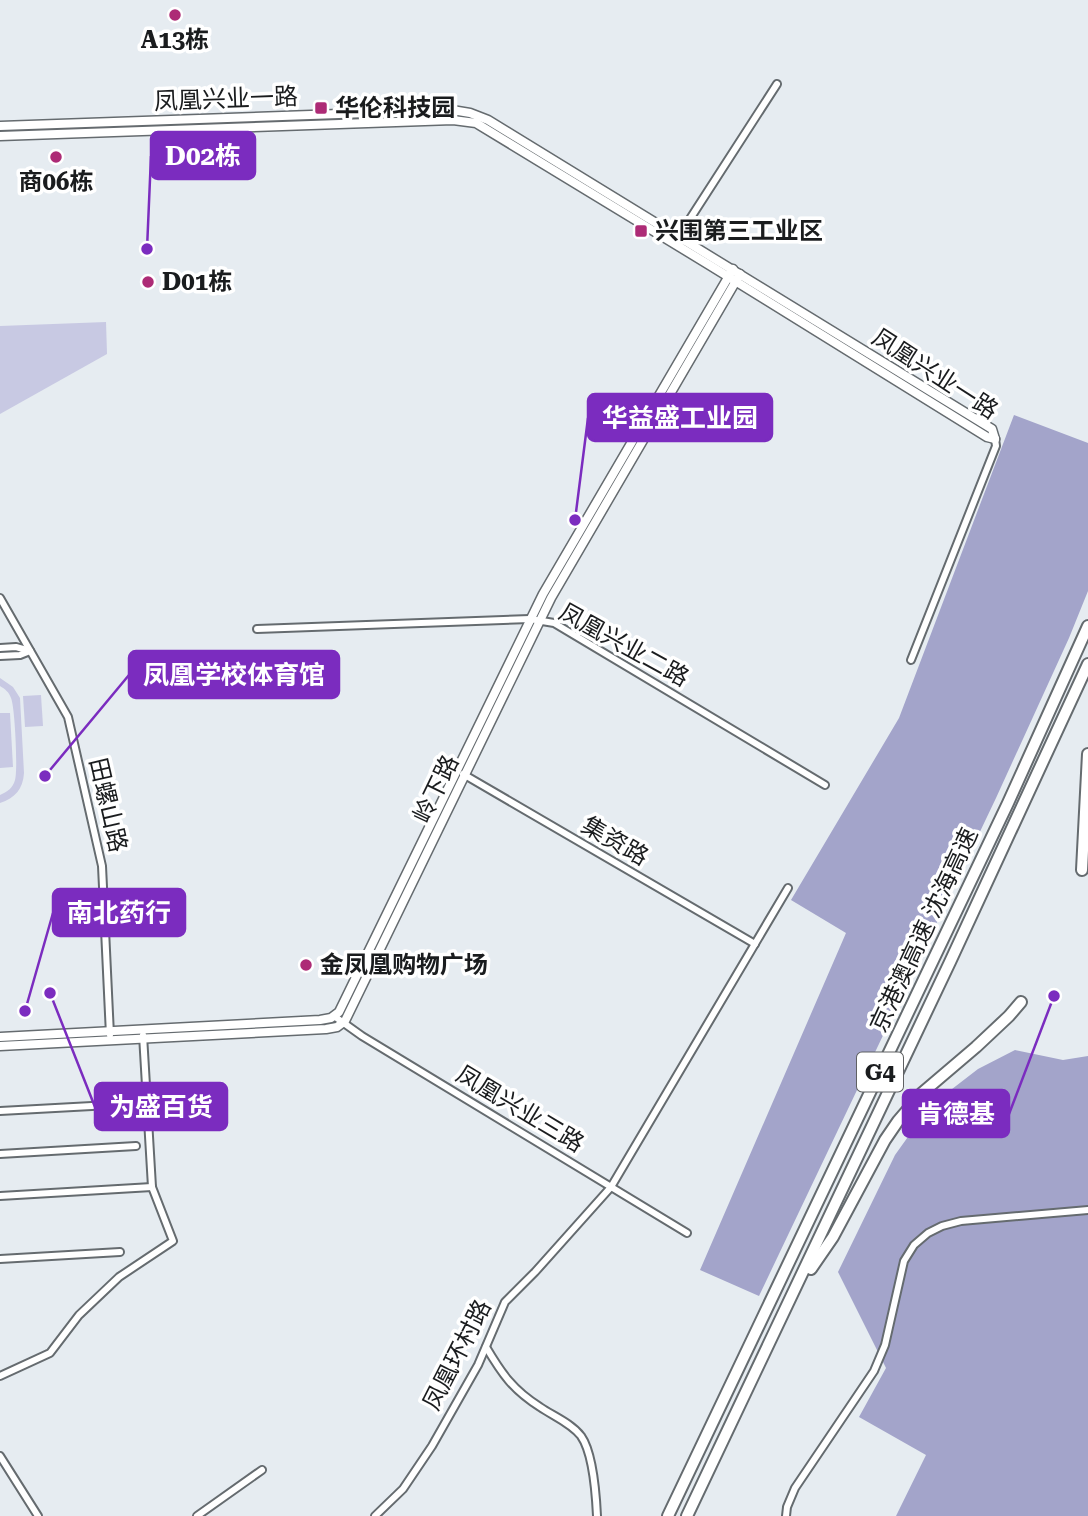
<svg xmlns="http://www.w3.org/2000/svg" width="1088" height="1516" font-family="'Roboto Serif','Noto Sans SC',serif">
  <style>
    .green { fill: #c8c9e3 }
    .forest { fill: #a3a4ca }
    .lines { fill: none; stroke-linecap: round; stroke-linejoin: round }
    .street-casing { stroke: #656b6f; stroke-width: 10 }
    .secondary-casing { stroke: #656b6f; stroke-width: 11 }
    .highway-casing { stroke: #656b6f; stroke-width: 14 }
    .street { stroke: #fff; stroke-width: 6 }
    .secondary { stroke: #fff; stroke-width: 8 }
    .highway { stroke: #fff; stroke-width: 10 }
    .poi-dot { fill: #ad2b76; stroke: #fff; stroke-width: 2.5 }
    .labels { text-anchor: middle; stroke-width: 7; stroke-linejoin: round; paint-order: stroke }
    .shield { fill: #fff; stroke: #5f6062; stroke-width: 2 }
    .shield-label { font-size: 23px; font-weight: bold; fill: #1a1c1e }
    .poi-label { font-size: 24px; font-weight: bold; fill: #1a1c1e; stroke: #fff; text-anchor: start }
    .street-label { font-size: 24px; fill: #1a1c1e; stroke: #fff }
    .leader { fill: none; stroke: #7b2cbf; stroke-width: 2.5 }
    .callout-dot { fill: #7b2cbf; stroke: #fff; stroke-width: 2.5 }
    .callout { fill: #7b2cbf; stroke: #7b2cbf; stroke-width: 2.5 }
    .callout-label { font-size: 26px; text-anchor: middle; font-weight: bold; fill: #fff }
  </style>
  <rect width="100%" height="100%" fill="#e6ecf1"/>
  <g class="green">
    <polygon points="106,322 107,354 0,414 0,326"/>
    <path d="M0 678 13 687 20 698 24 773C23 789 15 798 0 803V795C7 792 13 788 15 780 18 771 15 707 11 698 9 692 5 689 0 686Z"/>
    <polygon points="41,695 43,726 25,727 23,696"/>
    <polygon points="0,713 10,713 13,767 0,768"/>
  </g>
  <g class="forest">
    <polygon points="1014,415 1088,443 1088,591 1069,638 996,798 759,1296 700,1270 846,933 791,900 899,718"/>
    <polygon points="1015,1050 1063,1060 1088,1056 1088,1516 896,1516 926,1455 859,1417 886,1368 838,1272 895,1155 930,1106 978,1069"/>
  </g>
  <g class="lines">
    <g class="street-casing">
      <g id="street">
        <polyline points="677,239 777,84"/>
        <polyline points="0,598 68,717 102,866 110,1035"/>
        <polyline points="257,629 530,619 554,623 825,785"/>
        <polyline points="0,648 16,647 30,651"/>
        <polyline points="0,656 20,655 30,651"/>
        <polyline points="911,660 996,446 995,439"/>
        <polyline points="463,774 755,944"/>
        <polyline points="334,1016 362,1036 687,1233"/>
        <polyline points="0,1111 147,1103"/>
        <polyline points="0,1154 136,1146"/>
        <polyline points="0,1196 152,1187"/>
        <polyline points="0,1259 120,1252"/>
        <path d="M486 1347C502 1374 513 1390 540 1407 553 1416 571 1423 581 1436 593 1453 596 1495 597 1516"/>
        <polyline points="0,1376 50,1353 79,1315 119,1277 173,1241 152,1187 143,1035"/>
        <polyline points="0,1456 38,1516"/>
        <polyline points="197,1516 262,1470"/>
        <polyline points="375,1516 403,1489 432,1446 478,1365 505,1302 535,1272 611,1187 788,888"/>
        <polyline points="786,1516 787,1507 795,1488 874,1371 885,1345 904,1261 914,1245 928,1233 942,1226 961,1221 1088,1210"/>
      </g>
    </g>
    <g class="secondary-casing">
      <g id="secondary">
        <polyline points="0,126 452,110 470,113 488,120 992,429 995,439"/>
        <polyline points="0,136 453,120 476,123 711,266 987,437 995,439"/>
        <polyline points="0,1037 320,1020 331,1018 339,1012 543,594 733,269"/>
        <polyline points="0,1046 326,1029 337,1027 345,1021 551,598 740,274"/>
      </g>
    </g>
    <g class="highway-casing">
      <g id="highway">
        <polyline points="1082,870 1088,754"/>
        <polyline points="811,1269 833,1237 885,1140 898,1121 922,1093 976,1047 1009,1016 1021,1002"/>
        <polyline points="668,1516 1008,803 1088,626"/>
        <polyline points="687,1516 950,962 1088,664"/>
      </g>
    </g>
    <use href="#street" class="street"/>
    <use href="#secondary" class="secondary"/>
    <use href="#highway" class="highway"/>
  </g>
  <g class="poi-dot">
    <circle cx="175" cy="15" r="7"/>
    <rect x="314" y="101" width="14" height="14" rx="3.5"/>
    <circle cx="56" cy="157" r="7"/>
    <rect x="634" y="224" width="14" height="14" rx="3.5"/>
    <circle cx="148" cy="282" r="7"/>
    <circle cx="306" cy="965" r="7"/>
  </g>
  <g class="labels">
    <rect class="shield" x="857" y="1052.5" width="46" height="39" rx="5"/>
    <g class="shield-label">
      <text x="880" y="1080">G4</text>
    </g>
    <g class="poi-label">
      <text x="175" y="48" text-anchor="middle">A13栋</text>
      <text x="335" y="116">华伦科技园</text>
      <text x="56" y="190" text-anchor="middle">商06栋</text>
      <text x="655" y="239">兴围第三工业区</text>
      <text x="162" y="290">D01栋</text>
      <text x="320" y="973">金凤凰购物广场</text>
    </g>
    <g class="street-label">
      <text transform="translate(226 99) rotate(-2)" y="8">凤凰兴业一路</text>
      <text transform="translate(935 374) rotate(33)" y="8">凤凰兴业一路</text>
      <text transform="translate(624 645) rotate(29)" y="8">凤凰兴业二路</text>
      <text transform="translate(436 789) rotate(-64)" y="8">岭下路</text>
      <text transform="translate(108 805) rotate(77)" y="8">田螺山路</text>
      <text transform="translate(615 841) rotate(30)" y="8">集资路</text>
      <text transform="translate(924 930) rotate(-65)" y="8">京港澳高速 沈海高速</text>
      <text transform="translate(520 1109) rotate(31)" y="8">凤凰兴业三路</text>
      <text transform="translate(457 1355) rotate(-63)" y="8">凤凰环村路</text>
    </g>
  </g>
  <path class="leader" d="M147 249L151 156M575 520L588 418M45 776L129 675M25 1011L53 913M50 993L95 1107M1054 996L1009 1114"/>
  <g class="callout-dot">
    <circle cx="147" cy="249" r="7"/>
    <circle cx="575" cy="520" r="7"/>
    <circle cx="45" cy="776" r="7"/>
    <circle cx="25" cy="1011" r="7"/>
    <circle cx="50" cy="993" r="7"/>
    <circle cx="1054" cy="996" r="7"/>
  </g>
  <g class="callout">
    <rect x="151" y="132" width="104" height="47" rx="7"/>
    <rect x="588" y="394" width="184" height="47" rx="7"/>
    <rect x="129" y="651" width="210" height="47" rx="7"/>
    <rect x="53" y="889" width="132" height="47" rx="7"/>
    <rect x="95" y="1083" width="132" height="47" rx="7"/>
    <rect x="903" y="1090" width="106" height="47" rx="7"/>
  </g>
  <g class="callout-label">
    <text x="203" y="165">D02栋</text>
    <text x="680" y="427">华益盛工业园</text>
    <text x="234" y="684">凤凰学校体育馆</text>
    <text x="119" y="922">南北药行</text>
    <text x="161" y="1116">为盛百货</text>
    <text x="956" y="1123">肯德基</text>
  </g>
</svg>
